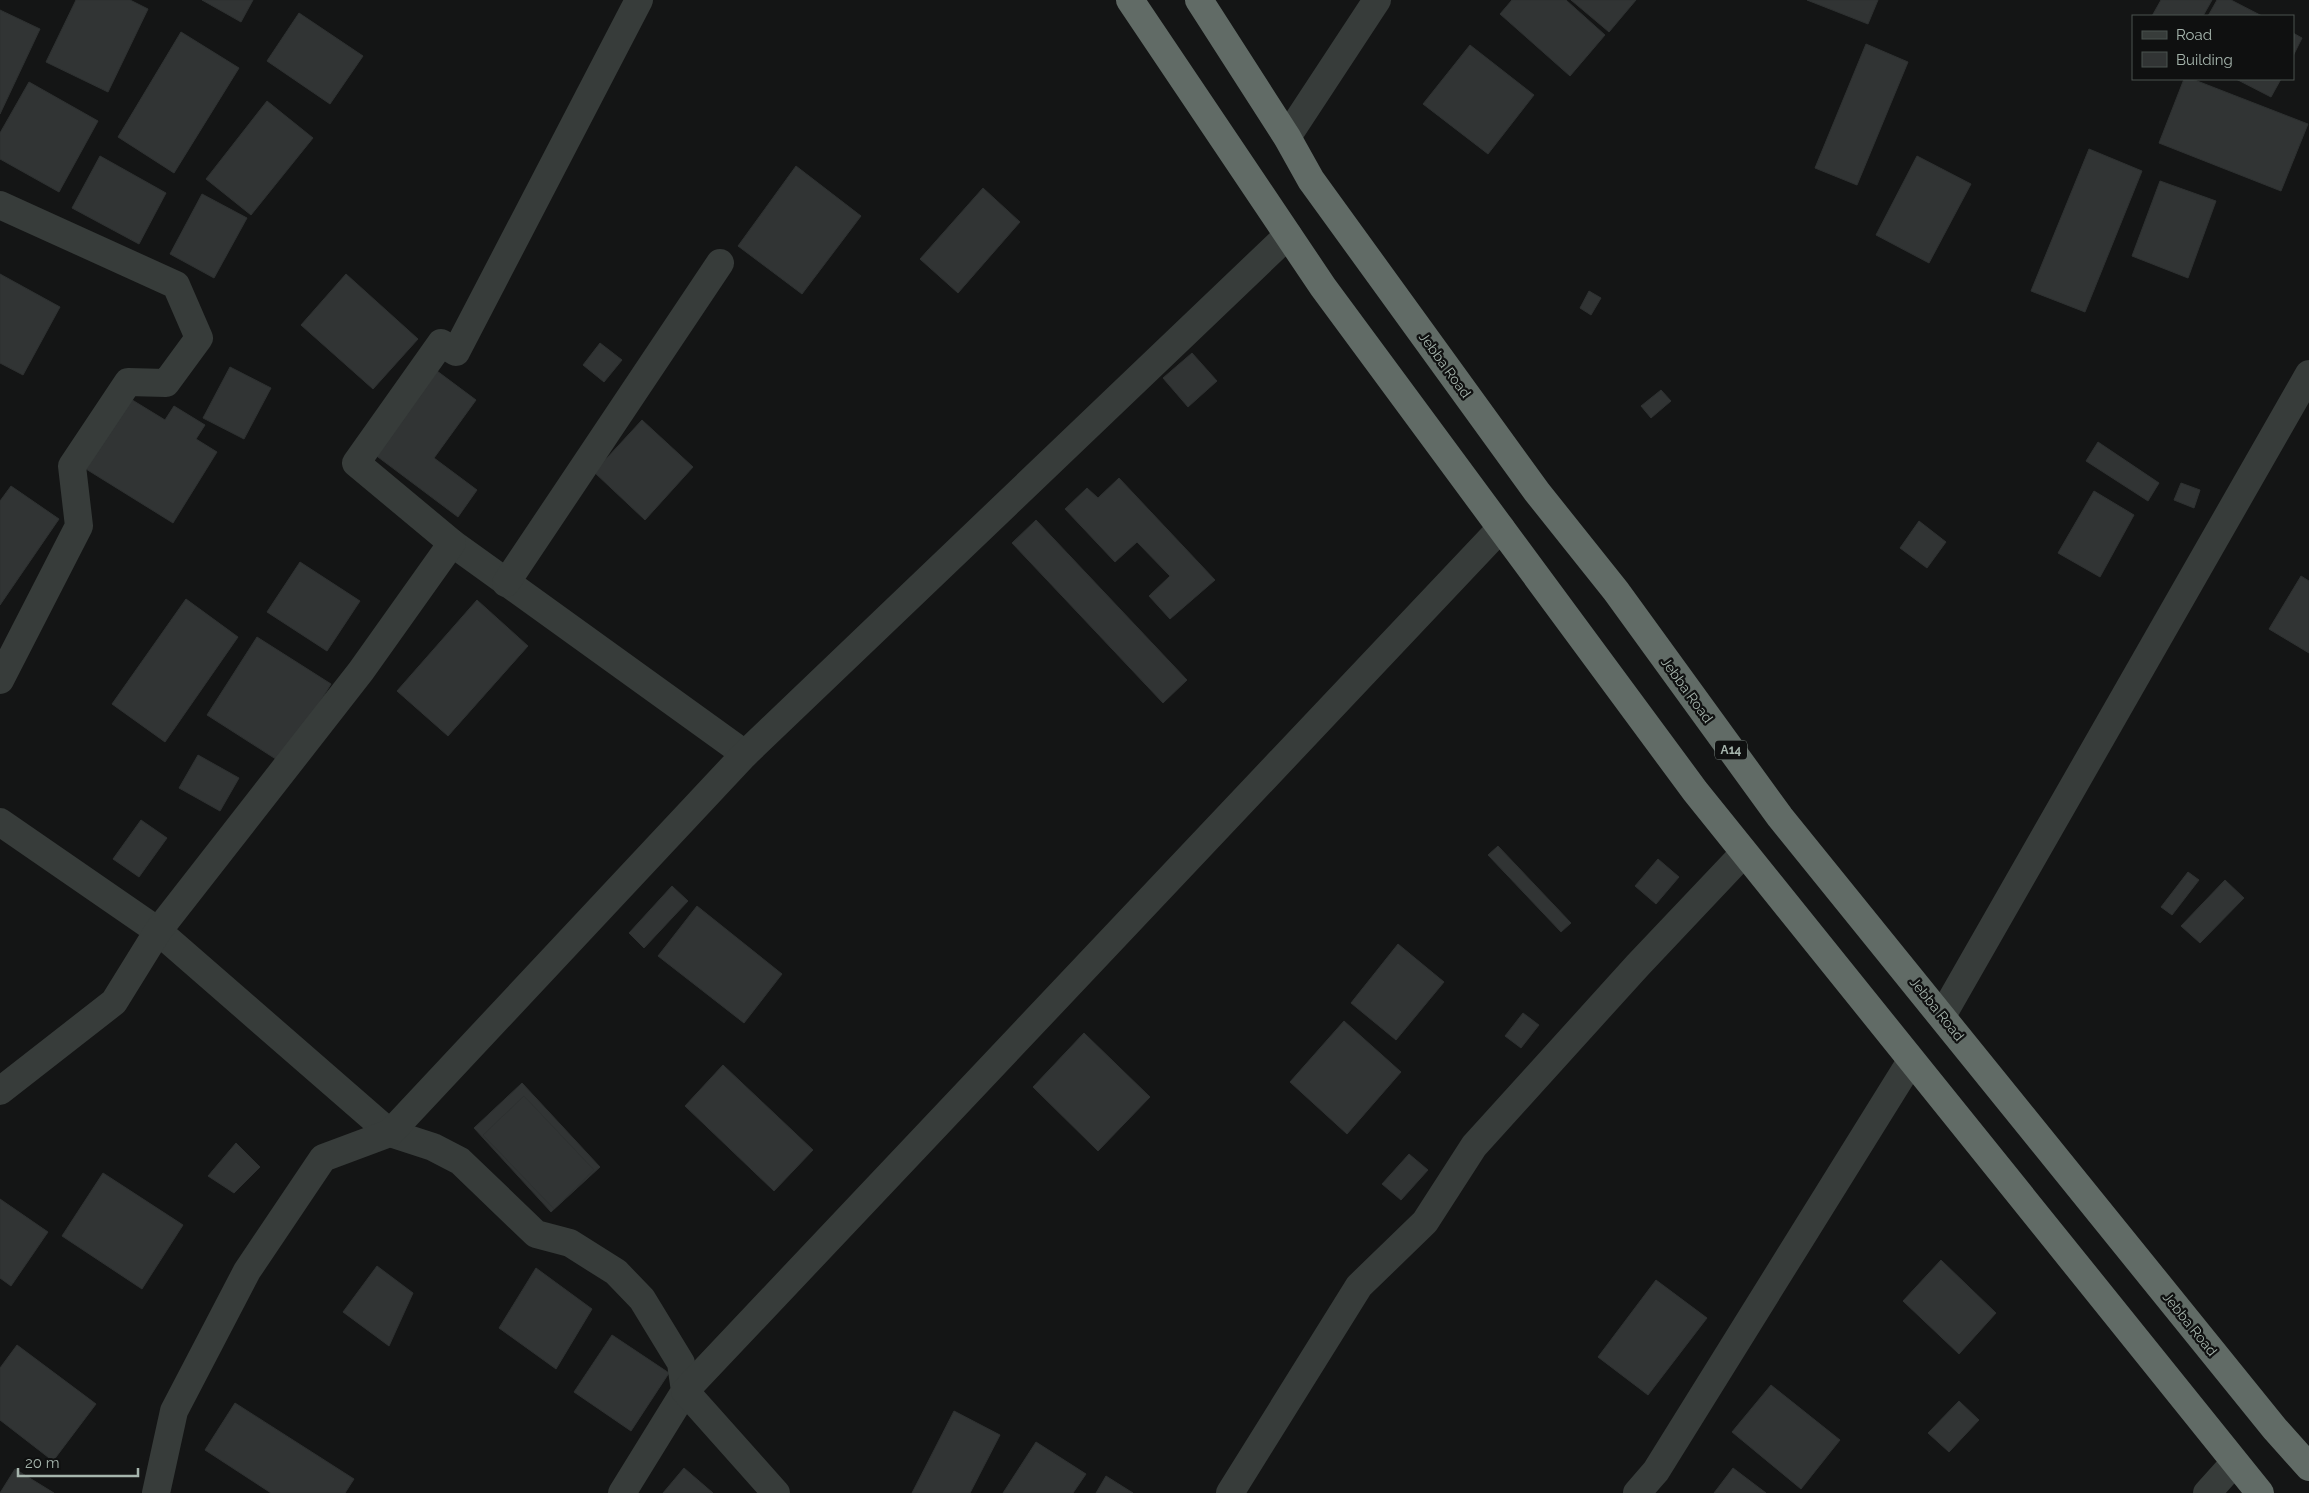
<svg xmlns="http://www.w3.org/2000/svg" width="2309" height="1493" font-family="Raleway,sans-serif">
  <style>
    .building { fill: #313434; stroke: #2e3131 }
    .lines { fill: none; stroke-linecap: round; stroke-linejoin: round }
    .minor { stroke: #373c3a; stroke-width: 28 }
    .highway { stroke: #616b66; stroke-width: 28 }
    .labels { text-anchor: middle; stroke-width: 4.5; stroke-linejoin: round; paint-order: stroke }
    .shield { fill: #0f1010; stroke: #79847e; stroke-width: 1 }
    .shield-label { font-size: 12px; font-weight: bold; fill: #a6b5ad }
    .street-label { font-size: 14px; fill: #a6b5ad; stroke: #0f1010 }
  </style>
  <rect width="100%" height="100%" fill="#141515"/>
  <g class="building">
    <polygon points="76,0 130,0 148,9 108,92 46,62"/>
    <polygon points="202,0 253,0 241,22"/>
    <polygon points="1512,0 1566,0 1605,35 1570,76 1500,14"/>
    <polygon points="1571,0 1636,0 1609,32"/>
    <polygon points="1807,0 1878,0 1868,24"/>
    <polygon points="2161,0 2212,0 2203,16 2152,16"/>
    <polygon points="2217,0 2231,0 2262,16 2208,16"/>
    <polygon points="0,10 40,29 0,114"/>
    <polygon points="299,13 363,56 330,104 267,61"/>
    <polygon points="181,32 239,68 174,173 118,137"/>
    <polygon points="2293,33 2302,38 2293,56"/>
    <polygon points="1866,44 1908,62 1857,185 1815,168"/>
    <polygon points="1470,45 1534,95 1488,154 1423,104"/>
    <polygon points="2184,79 2192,79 2308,124 2281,191 2159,143"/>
    <polygon points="2236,79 2281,79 2271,97"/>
    <polygon points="29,82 98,121 59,192 0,159 0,133"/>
    <polygon points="267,101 313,138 251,215 206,179"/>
    <polygon points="2089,149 2142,171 2085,312 2031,291"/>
    <polygon points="100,156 166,193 139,244 72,208"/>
    <polygon points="1917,156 1971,184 1929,263 1876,235"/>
    <polygon points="796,166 861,216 802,294 738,246"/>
    <polygon points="2160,181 2216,201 2188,278 2132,256"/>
    <polygon points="983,188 1020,222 958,293 920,259"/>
    <polygon points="202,194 247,218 214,278 170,254"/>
    <polygon points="0,274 60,307 23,375 0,363"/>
    <polygon points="346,274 418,339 373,389 301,325"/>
    <polygon points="1589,291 1601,298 1591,315 1580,308"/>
    <polygon points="600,343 622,360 604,382 583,365"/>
    <polygon points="1192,353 1217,381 1188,407 1163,378"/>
    <polygon points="230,367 271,388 244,439 203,418"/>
    <polygon points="437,371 476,400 434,458 477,490 458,517 374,454"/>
    <polygon points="1661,390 1671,401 1651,418 1641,406"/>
    <polygon points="129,398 165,420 174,406 205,425 196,439 217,452 173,523 86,469"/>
    <polygon points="642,420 693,467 645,520 594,472"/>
    <polygon points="2098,442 2159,483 2148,501 2086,461"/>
    <polygon points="1119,478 1215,580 1170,619 1149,596 1170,576 1137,542 1115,562 1065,509 1087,488 1098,498"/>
    <polygon points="2181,483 2200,490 2194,508 2174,500"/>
    <polygon points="11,486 59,519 0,605 0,501"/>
    <polygon points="2094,491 2134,515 2100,577 2058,553"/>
    <polygon points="1036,520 1187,680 1163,703 1012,543"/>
    <polygon points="1919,521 1946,542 1927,568 1900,548"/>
    <polygon points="300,562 360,601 327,651 267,612"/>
    <polygon points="2301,576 2309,581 2309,653 2269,629"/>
    <polygon points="186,599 238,637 165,742 112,704"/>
    <polygon points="477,600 528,646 448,736 397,691"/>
    <polygon points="257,637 331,684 282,763 207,715"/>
    <polygon points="198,755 239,778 220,811 179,788"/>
    <polygon points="141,820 167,838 139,877 113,859"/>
    <polygon points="1498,846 1571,923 1561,932 1488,855"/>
    <polygon points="1658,859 1679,877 1656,904 1635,886"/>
    <polygon points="2188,872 2199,880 2172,915 2161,907"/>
    <polygon points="2225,880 2244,898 2200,943 2181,926"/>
    <polygon points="672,886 688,901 644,948 629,933"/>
    <polygon points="697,906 782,974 744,1023 658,956"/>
    <polygon points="1398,944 1444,982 1396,1040 1351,1003"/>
    <polygon points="1523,1013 1539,1025 1521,1048 1505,1036"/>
    <polygon points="1344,1021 1401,1072 1347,1134 1290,1082"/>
    <polygon points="1084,1033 1150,1097 1098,1151 1033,1087"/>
    <polygon points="723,1065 813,1150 774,1191 685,1106"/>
    <polygon points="522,1083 600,1167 551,1212 474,1128"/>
    <polygon points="524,1096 594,1170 554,1209 483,1135"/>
    <polygon points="236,1143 260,1167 234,1193 208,1176"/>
    <polygon points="1409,1154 1428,1170 1401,1200 1382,1184"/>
    <polygon points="103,1173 183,1225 142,1289 62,1236"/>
    <polygon points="0,1199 48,1232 11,1286 0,1278"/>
    <polygon points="1941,1260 1996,1313 1959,1354 1903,1301"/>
    <polygon points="377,1266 413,1293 389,1346 343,1312"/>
    <polygon points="536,1268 592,1309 556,1369 499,1328"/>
    <polygon points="1656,1280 1707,1318 1648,1395 1598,1357"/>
    <polygon points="612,1335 669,1373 631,1431 574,1392"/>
    <polygon points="17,1345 96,1404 53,1461 0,1420 0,1368"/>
    <polygon points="1771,1385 1840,1440 1801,1489 1732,1432"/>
    <polygon points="1959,1401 1979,1420 1949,1452 1928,1433"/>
    <polygon points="235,1403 354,1479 345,1493 271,1493 205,1450"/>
    <polygon points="954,1411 1000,1435 970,1493 912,1493"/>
    <polygon points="1036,1442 1086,1474 1073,1493 1003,1493"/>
    <polygon points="684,1468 713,1493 663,1493"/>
    <polygon points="1733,1468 1766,1493 1714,1493"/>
    <polygon points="15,1469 54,1493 0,1493"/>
    <polygon points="1106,1476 1133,1493 1096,1493"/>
  </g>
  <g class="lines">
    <g class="minor">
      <polyline points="1287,137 1377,0"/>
      <polyline points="0,205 176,285 199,338 166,383 128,382 72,466 79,526 0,680"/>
      <polyline points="452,543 745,754"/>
      <polyline points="506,583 720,263"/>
      <polyline points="0,822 158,931 390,1133 433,1147 460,1161 536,1234 570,1243 616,1272 642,1299 681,1363 685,1391 622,1493"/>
      <polyline points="1942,1016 2309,374"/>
      <polyline points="0,1091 114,1002 158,931 361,671 452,543 356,463 441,343 456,352 639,0"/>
      <polyline points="156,1493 174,1411 247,1271 323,1158 390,1133 745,754 1288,235"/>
      <polyline points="776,1493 685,1391 1501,528"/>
      <polyline points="1230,1493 1359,1286 1425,1222 1474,1146 1638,965 1744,853"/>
      <polyline points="1637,1493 1656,1471 1911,1061"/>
      <polyline points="2207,1493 2234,1463"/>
    </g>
    <g class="highway">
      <polyline points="1130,0 1323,287 1695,791 2260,1493"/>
      <polyline points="1199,0 1287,137 1311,180 1537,492 1616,591 1780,817 2275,1429 2309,1467"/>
    </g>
  </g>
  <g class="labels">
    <rect class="shield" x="1715" y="740.5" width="32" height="19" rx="4"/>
    <g class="shield-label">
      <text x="1731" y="754">A14</text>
    </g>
    <g class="street-label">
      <text transform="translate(1445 365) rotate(54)" y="5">Jebba Road</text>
      <text transform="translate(1687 690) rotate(54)" y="5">Jebba Road</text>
      <text transform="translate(1937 1009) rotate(51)" y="5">Jebba Road</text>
      <text transform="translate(2190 1324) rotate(51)" y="5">Jebba Road</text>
    </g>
  </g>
  <rect x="2132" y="15" width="162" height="65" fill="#0f1010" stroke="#4b524f"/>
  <rect x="2142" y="31" width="25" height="8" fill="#373c3a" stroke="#4b524f"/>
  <text x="2176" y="40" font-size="15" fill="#a6b5ad">Road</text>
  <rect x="2142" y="52" width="25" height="15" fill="#313434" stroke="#4b524f"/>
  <text x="2176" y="65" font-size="15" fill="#a6b5ad">Building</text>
  <path d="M18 1468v8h120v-8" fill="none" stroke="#a6b5ad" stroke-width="2.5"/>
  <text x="25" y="1468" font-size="15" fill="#a6b5ad" stroke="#0f1010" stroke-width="4" paint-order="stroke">20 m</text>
</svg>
